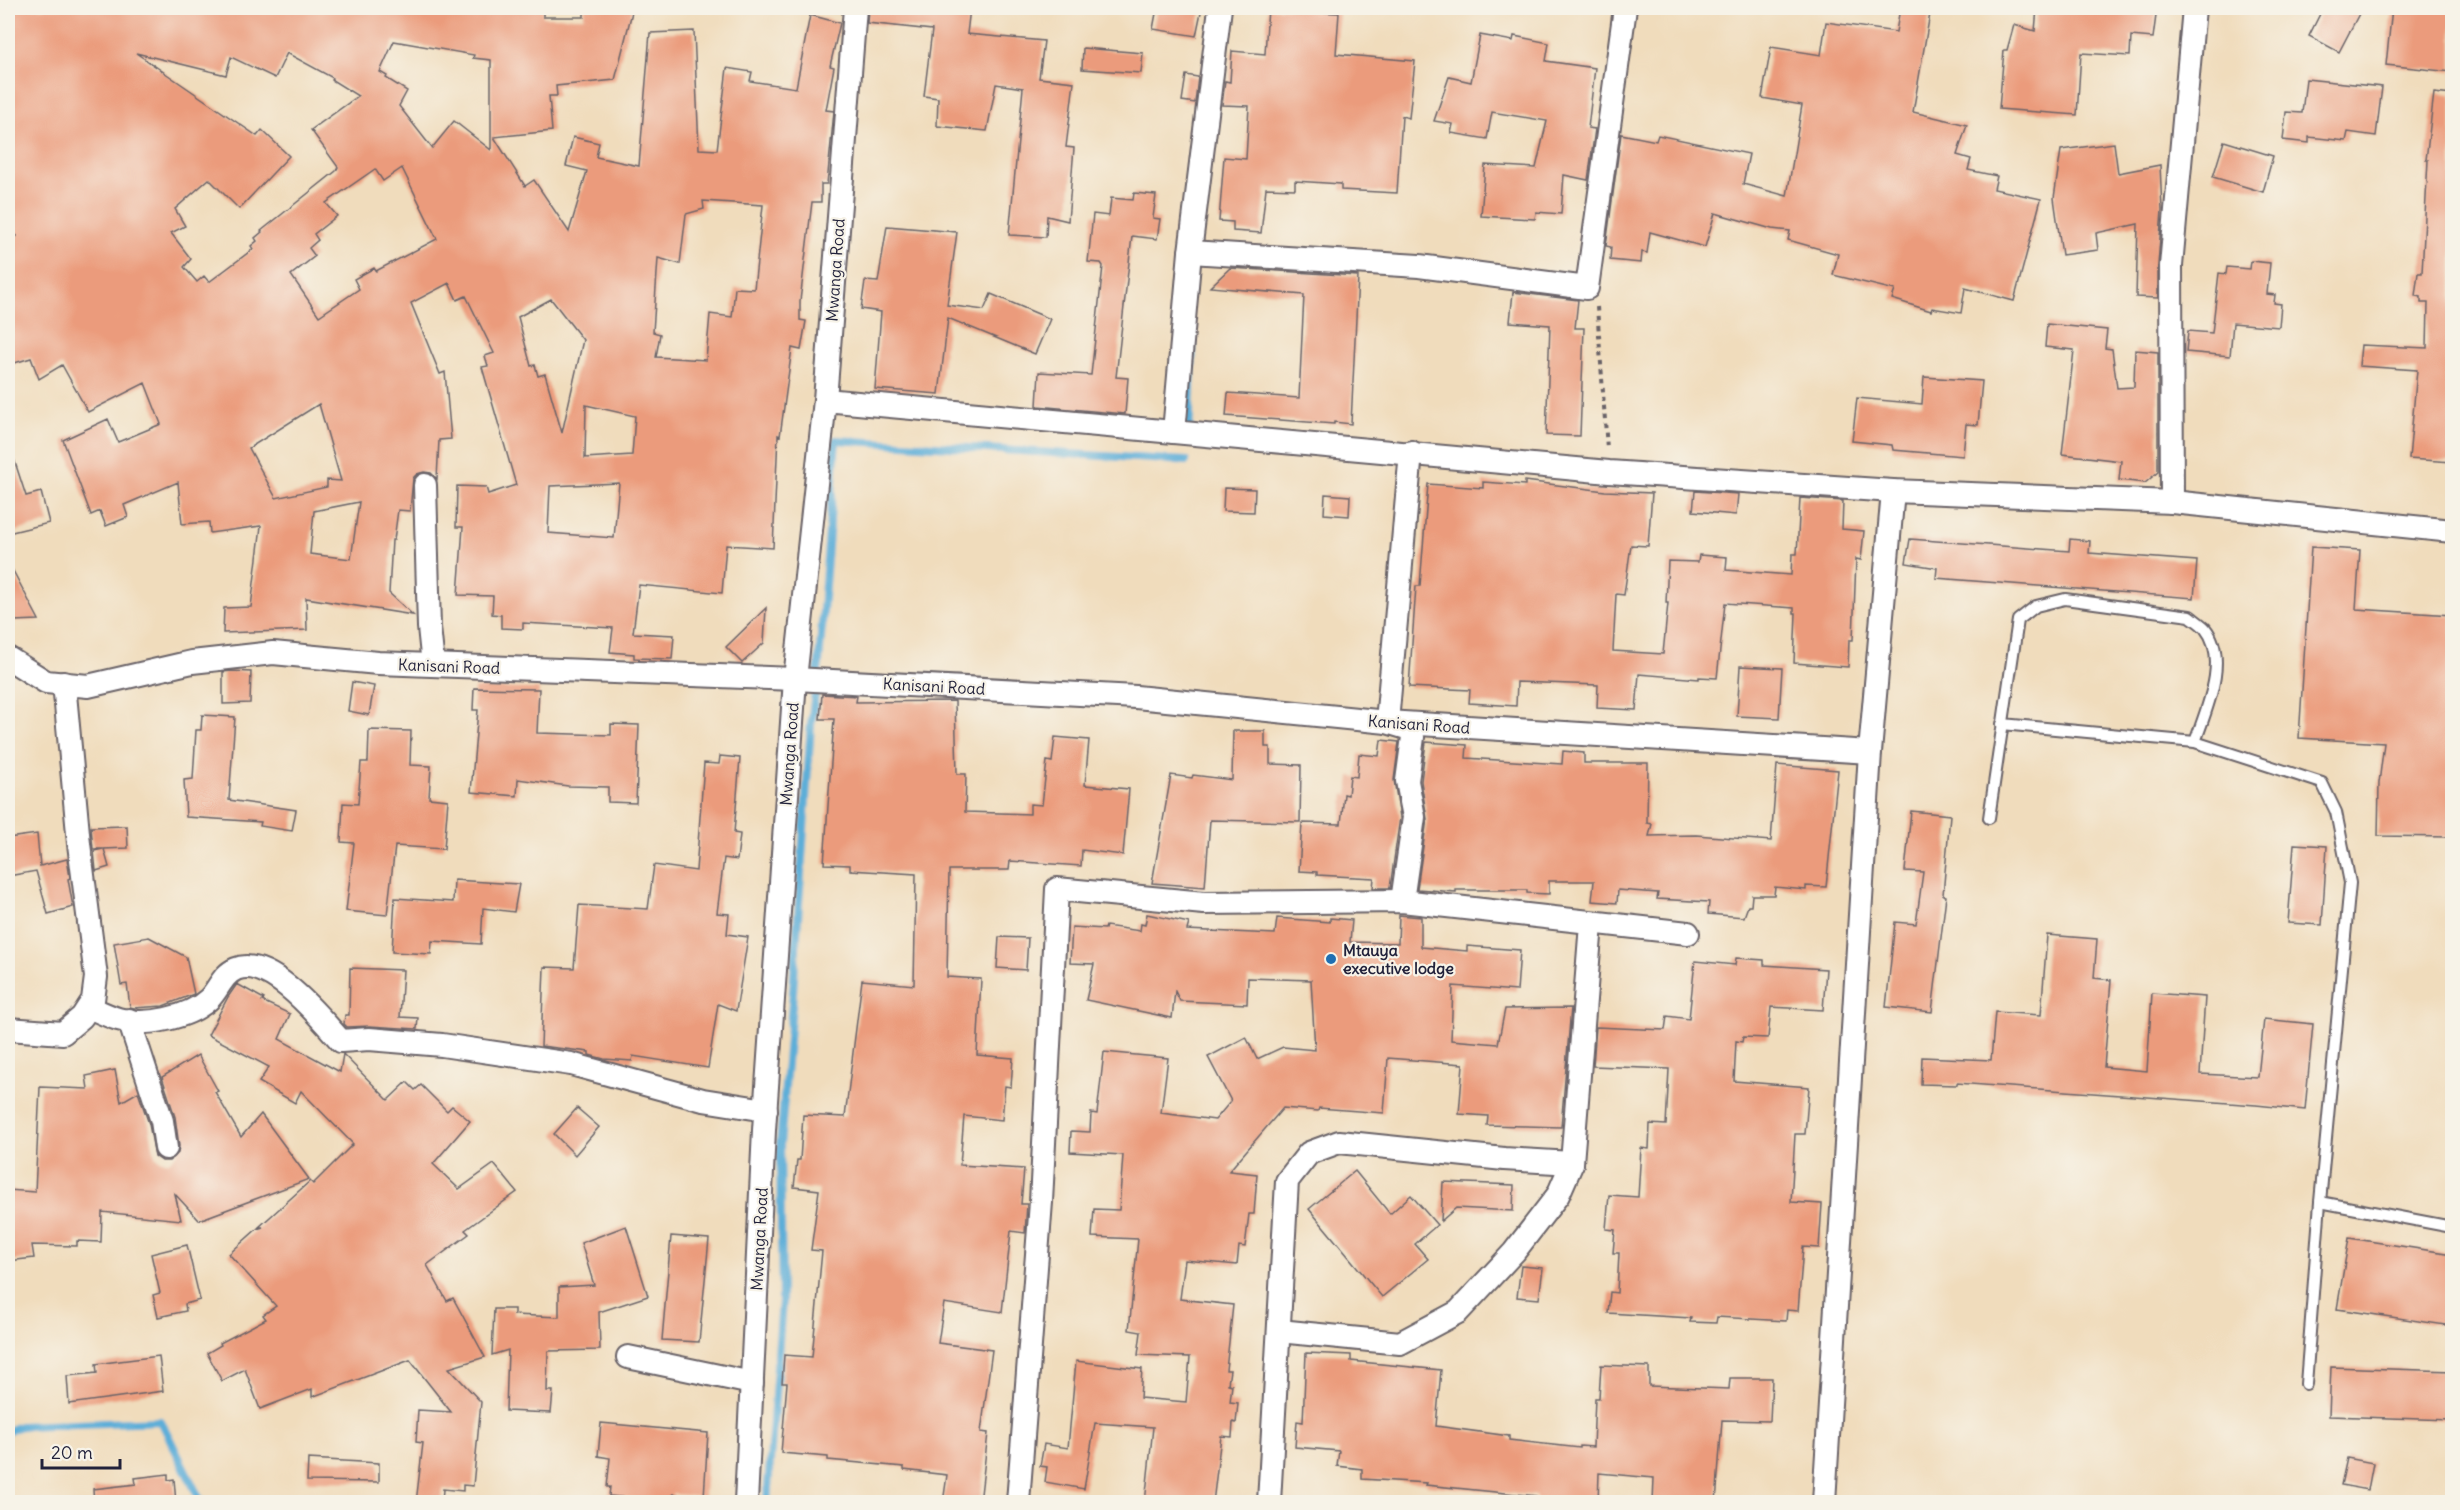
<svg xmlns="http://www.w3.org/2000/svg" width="2460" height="1510" font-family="Delius,sans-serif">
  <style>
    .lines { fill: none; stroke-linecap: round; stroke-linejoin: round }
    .stream { stroke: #5daed8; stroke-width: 8 }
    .building { fill: #eb9b7c; fill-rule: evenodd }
    .lane-casing { stroke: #6a6368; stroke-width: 14 }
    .street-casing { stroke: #6a6368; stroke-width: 26 }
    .path { stroke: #6a6368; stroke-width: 4; stroke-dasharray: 4.5 4.5; stroke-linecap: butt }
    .lane { stroke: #fff; stroke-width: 10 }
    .street { stroke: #fff; stroke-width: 22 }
    .poi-dot { fill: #1f6fb2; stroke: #f7f3e8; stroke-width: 2 }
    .labels { text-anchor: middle; stroke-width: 4.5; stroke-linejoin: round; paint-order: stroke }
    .street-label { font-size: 16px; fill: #22223b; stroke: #f7f3e8 }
    .poi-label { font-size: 16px; font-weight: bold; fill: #22223b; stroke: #f7f3e8; text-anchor: start }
  </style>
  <rect width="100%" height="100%" fill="#f7f3e8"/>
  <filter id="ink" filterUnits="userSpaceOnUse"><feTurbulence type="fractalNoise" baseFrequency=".0167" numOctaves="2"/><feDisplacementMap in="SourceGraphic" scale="12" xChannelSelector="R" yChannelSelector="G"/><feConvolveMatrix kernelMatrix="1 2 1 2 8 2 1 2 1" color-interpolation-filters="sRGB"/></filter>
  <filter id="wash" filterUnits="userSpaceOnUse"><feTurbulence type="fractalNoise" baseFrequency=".008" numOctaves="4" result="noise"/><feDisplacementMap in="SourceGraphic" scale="24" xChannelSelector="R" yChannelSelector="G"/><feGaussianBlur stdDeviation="1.35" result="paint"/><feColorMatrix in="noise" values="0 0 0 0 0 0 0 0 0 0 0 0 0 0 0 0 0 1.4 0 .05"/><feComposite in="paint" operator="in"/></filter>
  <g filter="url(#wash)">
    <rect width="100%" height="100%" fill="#f0dcbc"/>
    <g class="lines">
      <g class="stream">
        <polyline points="1189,432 1193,339"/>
        <polyline points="8,1431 20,1426 161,1421 201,1502"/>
        <polyline points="767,1502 782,1301 780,1145 793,992 811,724 819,663 836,440 1186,461"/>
      </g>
    </g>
    <g id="blocks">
      <g class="building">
        <path d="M23 8H543V17H584V8H633L615 80 556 86 557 96H549L552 131 494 137 525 186 534 180 569 232 587 171 566 166 573 137 599 143 596 157 639 166 650 33 694 31 699 149 717 150 727 68 752 72 750 81 796 88 810 15 840 23 830 66 834 67 826 110 834 111 827 184H821V202H812L800 301V320L806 321 801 350 792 348 780 436 778 435 773 548 726 545 722 593 639 585 633 633 674 635 672 659 634 658V654L610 652 613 628 523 623V629L501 628V615L492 614 493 596 458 595 463 527H456L457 486 486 487 488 494 516 485 482 367 488 366 485 356 494 353 466 296 457 300 449 283 411 303 440 374 445 372 451 439 439 440 437 479 431 473 424 472 417 474 413 478 410 511 398 510 394 540H392L389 593 413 615 306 598 307 630 223 633 224 608 251 607 261 526 210 533 209 522 182 524 178 482 124 505 128 517 106 526 100 511 91 515 63 440 108 419 118 442 161 424 145 383 88 412 62 365 39 379 31 358 8 365V245L17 236 8 226V14ZM394 41 474 55 473 58 491 60V150L454 121 432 148 399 106 407 91 386 78 387 76 380 72ZM136 53 226 75 231 57 275 78 287 53 333 78 332 80 358 96 311 130 338 167 336 171 261 231 262 232 255 238 257 241 251 246 253 249 209 282 204 276 197 282 184 267 191 259 171 233 185 226 175 209 209 179 239 209 289 156 262 130 257 136ZM402 168 437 239 376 271 374 268 354 279 359 289 319 316 291 275 315 256 309 248 318 240 314 234 337 216 326 203 375 169 383 181ZM703 201 763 205 754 289 735 288 732 317 710 314 706 360 656 357 660 334 653 332 658 258 680 264 686 214 704 209ZM551 299 583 340 562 433 545 374 538 376 535 365 531 366 518 317ZM319 404 341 481 327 480V487L276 498 249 448ZM586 405 635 416 632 455 585 458ZM619 483 614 538 548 533 550 486ZM359 502 351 559 310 554 314 511Z"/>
        <polygon points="868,8 970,8 967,34 1044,41 1039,78 1074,82 1066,147 1074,148 1068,221 1047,216 1046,237 1009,235 1023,88 996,84 987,131 937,126 938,98 924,96 932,30 867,23"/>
        <polygon points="1157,8 1176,8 1201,12 1196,36 1153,29"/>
        <polygon points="1268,8 1317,8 1316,12 1339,13 1336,54 1415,61 1409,118 1402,116 1397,193 1341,190 1341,184 1295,181 1295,189 1266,188 1261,233 1233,231 1233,222 1219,221 1224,157 1246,159 1249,106 1222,105 1225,81 1230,82 1232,51 1265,54"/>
        <polygon points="1900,8 1931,8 1913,112 1967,125 1957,155 1971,159 1968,170 1997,176 1994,189 2041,199 2014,301 1965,288 1961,313 1932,308 1931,311 1892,299 1895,290 1833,275 1838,254 1788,240 1790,231 1772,229 1715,213 1705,247 1650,232 1647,253 1642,252 1641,263 1610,260 1611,247 1606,246 1621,134 1656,141 1658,135 1749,154 1743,184 1787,196 1802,105 1762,98 1771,47 1821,55 1826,22 1896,32"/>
        <polygon points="2037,8 2157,8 2153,38 2131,36 2130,56 2081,53 2077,115 1999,109 2004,50 2007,50 2014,25 2035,31"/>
        <polygon points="2323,8 2362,8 2339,52 2309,36"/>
        <polygon points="2392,8 2452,8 2452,72 2386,65"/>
        <polygon points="1480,35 1513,41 1514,36 1549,43 1546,61 1595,68 1588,128 1595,129 1588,180 1564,175 1561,214 1536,212 1535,219 1481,216 1485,165 1536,168 1547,121 1492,112 1487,139 1451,133 1453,124 1434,121 1449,77 1471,82"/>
        <polygon points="1083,48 1143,53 1141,73 1082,69"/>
        <polygon points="1186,75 1198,77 1195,103 1182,101"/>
        <polygon points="2306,79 2382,87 2376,136 2348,132 2346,141 2309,137 2309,143 2283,140 2286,112 2302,113"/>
        <polygon points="2434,93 2452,95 2452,462 2409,459 2417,370 2359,366 2361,345 2427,348 2428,303 2421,303 2421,297 2415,296 2418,273 2422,273 2428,160 2426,160"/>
        <polygon points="2224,141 2273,156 2263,192 2213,177"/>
        <polygon points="2114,143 2118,173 2160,165 2162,210 2158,265 2158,298 2136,297 2138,224 2096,233 2098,250 2062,255 2054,198 2061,150"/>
        <polygon points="1134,193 1156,195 1153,218 1160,219 1157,239 1132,236 1116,377 1128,378 1125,414 1037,406 1039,372 1091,375 1103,266 1101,263 1088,262 1093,214 1109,216 1111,198 1133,200"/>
        <polygon points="887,226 957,232 947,305 984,310 991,294 1050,319 1035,354 948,318 939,394 875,389 881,312 861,309 865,281 878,282"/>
        <polygon points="2251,261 2270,263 2267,294 2275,295 2274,303 2281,304 2279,327 2233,323 2230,356 2186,352 2188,331 2212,333 2219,273 2226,274 2227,267 2250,269"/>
        <polygon points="1230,268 1358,276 1351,424 1334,422 1334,424 1226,416 1228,393 1299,398 1304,295 1210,287"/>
        <polygon points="1513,292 1578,300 1575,328 1584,328 1580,436 1546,435 1550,325 1510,322"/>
        <polygon points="2047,324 2107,330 2105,348 2112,349 2117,388 2134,387 2135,350 2158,352 2158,472 2145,483 2119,480 2121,461 2062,454 2074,350 2045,347"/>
        <polygon points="1924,377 1982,381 1978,425 1966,424 1963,456 1893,450 1892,445 1852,441 1857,398 1922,404"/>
        <polygon points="8,453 12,453 26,496 41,492 49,523 8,533"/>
        <polygon points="1525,481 1605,491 1652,493 1648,546 1631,545 1624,595 1616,594 1613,651 1663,654 1668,603 1666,603 1668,561 1698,562 1699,555 1727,557 1726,570 1791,575 1792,554 1797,554 1800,498 1843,501 1842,529 1864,531 1861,560 1856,559 1853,640 1849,640 1848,667 1794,663 1796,613 1794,613 1794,608 1725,603 1717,678 1699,677 1699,679 1639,674 1636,710 1597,708 1598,685 1517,682 1516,706 1469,703 1470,690 1409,687 1416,586 1420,586 1428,484 1483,488 1483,482 1525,485"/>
        <polygon points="1224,488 1255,489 1254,512 1223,511"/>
        <polygon points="1695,491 1738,494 1736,515 1693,511"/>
        <polygon points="1325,494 1350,496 1349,516 1324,514"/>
        <polygon points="1910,539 2069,551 2070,539 2090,541 2089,553 2197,561 2194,598 1936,578 1937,568 1906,563"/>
        <polygon points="2311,547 2360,550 2356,609 2452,615 2452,837 2378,836 2379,783 2384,743 2299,738"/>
        <polygon points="10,565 39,620 13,621"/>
        <polygon points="766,608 764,643 742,663 726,647"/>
        <polygon points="1740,666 1782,668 1779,718 1737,716"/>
        <polygon points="231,671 251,672 250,703 223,704 223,672"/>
        <polygon points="352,682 374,686 369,715 348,711"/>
        <polygon points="474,688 539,689 537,733 611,735 611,724 639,725 636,803 608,802 608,787 568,786 518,779 517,796 471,792 478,710 473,710"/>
        <polygon points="822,694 857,696 856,702 955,701 957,774 966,774 965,812 1030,814 1030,804 1042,805 1047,761 1052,762 1055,737 1089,740 1085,785 1129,789 1123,855 1082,850 1081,866 1010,861 1009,870 949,870 947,977 981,979 977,1055 1013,1058 1011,1087 1005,1086 1002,1120 964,1116 960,1165 1024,1169 1021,1204 1027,1204 1025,1233 1011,1231 1002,1312 944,1303 938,1343 992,1350 981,1432 988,1433 980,1503 943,1503 947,1475 904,1470 904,1467 828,1460 828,1457 781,1453 787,1383 782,1383 784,1355 812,1357 822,1251 811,1250 819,1190 794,1187 797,1160 800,1160 803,1115 845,1117 862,980 914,985 916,874 850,870 850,865 824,864 834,719 820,719"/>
        <polygon points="202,715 235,717 229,800 296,810 292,831 260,826 261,822 186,817 184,780 193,779 196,730 201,730"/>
        <polygon points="369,730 411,731 410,765 431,766 429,798 448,800 444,849 395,846 387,915 346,911 354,843 341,842 343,803 358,804 361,762 368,762"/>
        <polygon points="1233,731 1265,731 1265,747 1270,747 1270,764 1301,765 1300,822 1210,820 1205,887 1152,883 1171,775 1192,778 1193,775 1232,780"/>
        <polygon points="1381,740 1399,742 1394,780 1400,817 1390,888 1373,888 1374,878 1317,875 1317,872 1299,871 1302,823 1341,824 1344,794 1348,795 1350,776 1357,777 1359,754 1379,756"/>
        <polygon points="1426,742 1467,745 1466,758 1562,764 1563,751 1584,753 1584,763 1648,763 1647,823 1652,824 1649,836 1696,835 1771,841 1777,765 1838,770 1826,887 1806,886 1806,890 1775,887 1774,895 1752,895 1751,906 1748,906 1744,917 1708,914 1709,902 1657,899 1658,893 1618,890 1617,903 1592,901 1594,881 1549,881 1549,894 1527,893 1527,890 1456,890 1456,892 1417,889 1427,819 1421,781"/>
        <polygon points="720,756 740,758 734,833 740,834 737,860 724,858 717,913 729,914 727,934 748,937 736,1011 718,1004 708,1068 633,1056 632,1061 604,1059 589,1055 589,1052 541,1046 544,967 574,968 579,905 648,909 654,865 696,871 704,763 719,764"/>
        <polygon points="1911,811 1950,815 1943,895 1946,896 1932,1012 1886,1007 1895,922 1916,924 1923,872 1905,871"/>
        <polygon points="127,826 128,848 104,849 109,867 96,871 94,851 103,849 93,849 91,827"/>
        <polygon points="37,834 40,866 67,859 70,878 68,879 73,907 48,914 36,871 8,876 8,838"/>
        <polygon points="2294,844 2327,846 2322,925 2288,923"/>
        <polygon points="454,880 519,884 514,912 483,908 481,944 432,941 431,954 392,952 395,898 453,902"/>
        <polygon points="1147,914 1189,923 1187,930 1275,934 1277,918 1330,922 1330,918 1352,920 1350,942 1398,943 1399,915 1421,917 1421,947 1467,951 1467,946 1520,950 1517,991 1453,986 1451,1040 1498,1044 1505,1009 1571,1008 1561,1127 1487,1125 1488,1116 1459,1114 1463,1064 1388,1058 1384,1113 1319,1108 1318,1111 1283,1108 1229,1171 1257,1174 1254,1214 1249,1214 1245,1247 1239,1246 1237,1265 1185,1260 1180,1299 1233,1305 1226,1370 1230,1370 1228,1384 1232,1385 1230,1402 1238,1403 1236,1423 1233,1422 1232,1437 1221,1436 1213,1503 1145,1503 1153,1427 1095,1423 1084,1489 1045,1482 1047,1467 1040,1466 1044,1444 1068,1448 1076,1361 1142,1369 1140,1398 1186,1402 1190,1357 1138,1355 1141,1332 1129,1330 1138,1239 1092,1237 1094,1209 1119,1210 1123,1155 1070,1152 1071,1131 1090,1132 1091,1113 1097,1114 1104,1052 1168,1058 1161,1113 1215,1120 1231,1101 1208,1057 1246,1037 1257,1059 1283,1047 1315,1050 1311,980 1248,978 1247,1004 1180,1001 1175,991 1172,1018 1086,1000 1094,964 1070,963 1072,927 1105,929 1106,926 1140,931 1141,924 1145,925"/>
        <polygon points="2047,935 2097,939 2094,978 2111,980 2104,1067 2147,1071 2152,993 2205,997 2200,1074 2258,1077 2264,1019 2313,1024 2305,1110 2256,1105 1957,1083 1957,1085 1921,1084 1922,1057 1991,1060 1995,1012 2041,1015"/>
        <polygon points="149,937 186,957 194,994 163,1006 134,1008 130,1007 127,984 121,985 114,943"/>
        <polygon points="999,937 1028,938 1026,970 997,968"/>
        <polygon points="1736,958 1764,960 1764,965 1826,969 1823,1010 1771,1007 1768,1038 1743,1037 1742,1042 1736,1041 1734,1081 1809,1087 1805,1134 1795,1134 1791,1202 1822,1204 1819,1248 1803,1247 1798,1311 1787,1310 1786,1321 1717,1317 1716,1323 1690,1322 1691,1318 1608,1313 1610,1292 1617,1293 1619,1253 1613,1253 1615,1230 1606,1229 1609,1195 1638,1197 1641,1148 1649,1149 1650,1124 1666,1125 1669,1069 1593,1066 1596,1027 1665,1030 1667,1016 1689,1019 1695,961 1735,965"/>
        <polygon points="350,968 403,970 400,1017 418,1018 417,1029 370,1026 347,1027 344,1024 345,1015 349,1015"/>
        <polygon points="237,984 264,999 262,1001 290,1014 279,1039 340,1072 343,1054 388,1100 407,1082 415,1090 421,1085 447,1111 452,1106 470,1121 433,1164 459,1189 494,1164 517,1192 465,1230 469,1234 427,1265 447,1301 453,1298 485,1357 449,1368 481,1402 473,1486 463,1485 463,1491 443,1489 442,1503 416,1503 423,1443 416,1442 418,1410 451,1412 410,1360 312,1397 312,1389 260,1409 245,1369 222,1381 207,1353 221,1345 220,1343 266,1319 263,1315 276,1306 229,1254 257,1229 263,1227 259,1227 310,1181 313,1184 353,1144 301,1091 295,1103 259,1082 269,1067 208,1035 228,997"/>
        <polygon points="198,1055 218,1091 215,1092 241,1137 261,1114 309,1179 199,1220 175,1194 181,1220 102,1212 101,1242 77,1241 77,1246 32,1245 34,1258 8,1261 8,1190 35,1192 40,1087 88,1089 86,1076 115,1070 121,1102 138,1092 149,1124 155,1156 162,1161 169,1161 178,1153 179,1146 175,1117 162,1077"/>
        <polygon points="577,1108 599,1127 575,1155 554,1134"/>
        <polygon points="1355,1171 1390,1214 1411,1195 1437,1225 1415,1244 1428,1259 1382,1297 1309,1209"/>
        <polygon points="1443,1182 1514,1185 1513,1211 1456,1208 1441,1221"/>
        <polygon points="626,1226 648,1296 599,1312 600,1350 548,1351 547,1391 553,1391 551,1413 506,1411 508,1350 492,1355 494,1309 514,1309 514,1315 559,1317 559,1287 594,1285 581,1243"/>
        <polygon points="671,1236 709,1239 699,1342 662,1340"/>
        <polygon points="2349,1238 2452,1254 2452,1326 2337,1309"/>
        <polygon points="187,1245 200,1300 185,1304 186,1311 158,1317 153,1295 160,1293 151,1254"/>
        <polygon points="1521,1266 1543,1268 1539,1299 1517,1297"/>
        <polygon points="1306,1353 1351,1355 1351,1361 1441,1370 1436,1426 1509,1436 1509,1440 1580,1448 1580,1446 1593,1447 1595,1398 1599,1398 1601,1365 1649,1367 1649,1386 1729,1389 1730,1378 1772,1378 1770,1421 1722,1420 1716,1503 1653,1503 1654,1478 1599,1473 1598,1503 1536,1503 1536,1496 1426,1485 1427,1483 1362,1479 1362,1469 1337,1466 1339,1451 1295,1447 1297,1421 1303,1422"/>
        <polygon points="159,1356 163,1391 69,1404 67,1376 97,1373 96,1364"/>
        <polygon points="2331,1367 2452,1371 2452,1420 2329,1416"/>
        <polygon points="601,1423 708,1433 704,1497 673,1494 672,1502 609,1496 610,1487 607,1487 610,1458 598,1456"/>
        <polygon points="2347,1458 2373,1463 2368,1490 2341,1485"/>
        <polygon points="308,1459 379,1463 379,1482 307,1481"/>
        <polygon points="168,1474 168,1480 174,1479 176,1503 94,1503 93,1489 136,1484 135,1478"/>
      </g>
    </g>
  </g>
  <g filter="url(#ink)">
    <use href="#blocks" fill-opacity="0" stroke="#6a6368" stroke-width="1.5"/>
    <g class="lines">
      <g class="lane-casing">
        <g id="lane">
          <polyline points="2002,724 2195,742 2322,783 2336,812 2350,883 2320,1202 2306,1384"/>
          <path d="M1989 818 2018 620 2036 606 2065 599 2190 616C2195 620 2201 624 2205 628 2230 659 2206 710 2195 742"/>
          <polyline points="2320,1202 2452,1227"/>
        </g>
      </g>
      <g class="street-casing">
        <g id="street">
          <polyline points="1190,252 1419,266 1587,288 1625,8"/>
          <polyline points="825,400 1609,472 1893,491 2172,502 2452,531"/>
          <polyline points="1174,432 1190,252 1220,8"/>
          <polyline points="425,485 429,627 433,665"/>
          <polyline points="2172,502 2171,266 2194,8"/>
          <polyline points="8,658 46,682 88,686 192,662 273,653 378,663 795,679 1136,697 1387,722 1870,752"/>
          <polyline points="1402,901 1414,817 1407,781 1413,737 1410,729 1387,722 1411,452"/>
          <path d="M89 1007C98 1011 108 1016 118 1019 145 1027 189 1018 209 999 219 989 222 975 236 969 270 955 321 1019 341 1041L369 1039 442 1045 571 1064 703 1100 766 1110"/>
          <polyline points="129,1020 162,1121 166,1148"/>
          <polyline points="8,1029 63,1033 82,1017 93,1000 96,977 79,844 64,683"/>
          <polyline points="1279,1331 1400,1343 1458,1312 1514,1252 1558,1195 1572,1163 1591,924"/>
          <polyline points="628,1357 752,1383"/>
          <polyline points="746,1502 764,1130 795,679 825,400 855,8"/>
          <polyline points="1018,1502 1041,1202 1057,889 1204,903 1402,901 1688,933"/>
          <polyline points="1269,1502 1287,1181 1309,1153 1339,1142 1504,1159 1572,1163"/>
          <polyline points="1824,1502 1870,752 1893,491"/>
        </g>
      </g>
      <polyline class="path" points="1597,307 1607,449"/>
      <use href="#lane" class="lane"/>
      <use href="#street" class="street"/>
    </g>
  </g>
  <circle class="poi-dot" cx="1331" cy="959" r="6"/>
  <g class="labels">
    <g class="street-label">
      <text transform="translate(835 270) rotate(-86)" y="6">Mwanga Road</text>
      <text transform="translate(449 666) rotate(2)" y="6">Kanisani Road</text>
      <text transform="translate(934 686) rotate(3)" y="6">Kanisani Road</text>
      <text transform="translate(1419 724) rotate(4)" y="6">Kanisani Road</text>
      <text transform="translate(789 754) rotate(-86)" y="6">Mwanga Road</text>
      <text transform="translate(759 1239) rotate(-87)" y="6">Mwanga Road</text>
    </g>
    <g class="poi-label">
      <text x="1343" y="956">Mtauya<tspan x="1343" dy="18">executive lodge</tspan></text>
    </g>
  </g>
  <rect width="2460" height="1510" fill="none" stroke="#f7f3e8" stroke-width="30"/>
  <path d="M42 1459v9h78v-9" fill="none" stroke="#22223b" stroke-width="3"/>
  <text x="51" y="1459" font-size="18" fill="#22223b" stroke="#f7f3e8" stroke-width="4.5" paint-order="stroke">20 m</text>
</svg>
